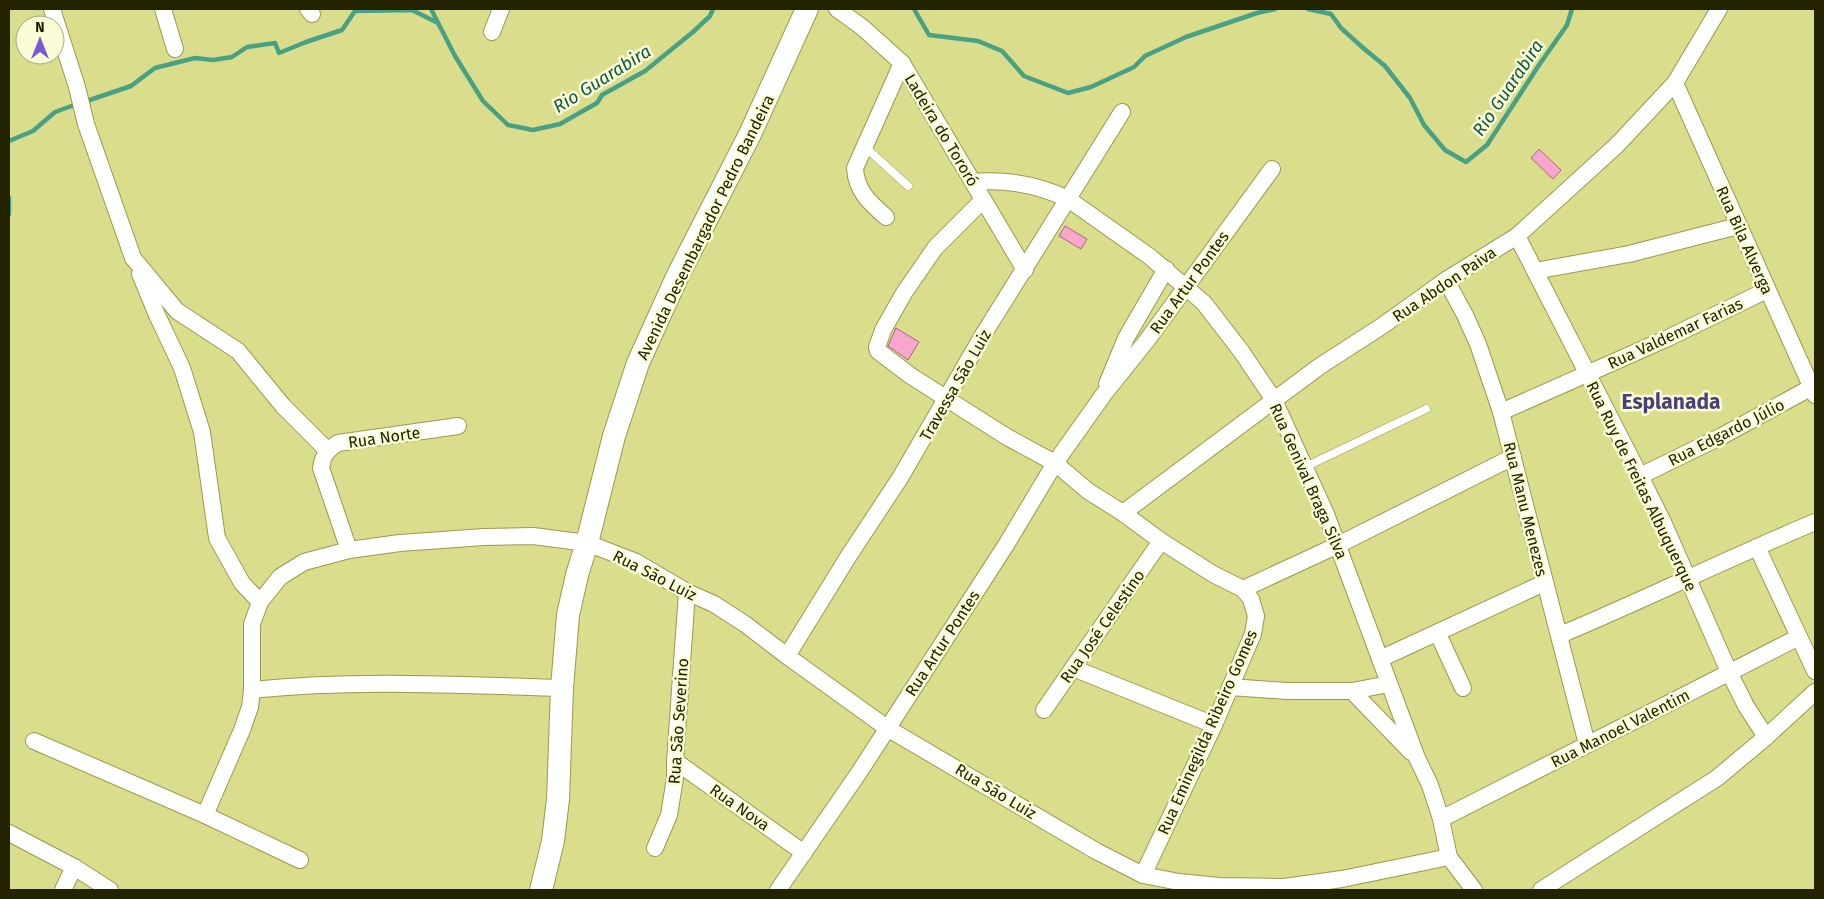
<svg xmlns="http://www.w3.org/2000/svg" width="1824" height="899" font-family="'Fira Sans',sans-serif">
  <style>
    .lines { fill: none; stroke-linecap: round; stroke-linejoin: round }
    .stream { stroke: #48a085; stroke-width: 4.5 }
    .building { fill: #f7a7cc; stroke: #ac6386 }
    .service-casing { stroke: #989b4b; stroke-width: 9 }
    .minor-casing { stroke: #989b4b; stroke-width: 18 }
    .secondary-casing { stroke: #989b4b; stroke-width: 24 }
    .service { stroke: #fff; stroke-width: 8 }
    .minor { stroke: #fff; stroke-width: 16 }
    .secondary { stroke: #fff; stroke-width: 22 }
    .labels { text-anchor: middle; stroke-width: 5; stroke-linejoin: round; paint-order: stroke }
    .street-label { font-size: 16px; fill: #232302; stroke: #f9fcd4 }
    .water-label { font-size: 18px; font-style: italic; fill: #115846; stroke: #f9fcd4 }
    .district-label { font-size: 21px; font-weight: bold; fill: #4b3e7c; stroke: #f9fcd4 }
  </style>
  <rect width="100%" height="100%" fill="#dade8c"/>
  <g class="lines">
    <g class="stream">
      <polyline points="431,9 455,56 483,101 508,125 533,130 560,124 597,103 602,95 645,71 693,32 710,16 713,9"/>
      <polyline points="914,9 929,35 978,41 1002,51 1024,76 1068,93 1091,87 1134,67 1145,56 1186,37 1257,13 1275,9"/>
      <polyline points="1308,9 1331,14 1341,28 1362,47 1385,66 1410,98 1424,125 1445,150 1466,162 1487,145 1539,65 1567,25 1572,9"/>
      <polyline points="84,102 131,86 155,68 195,58 213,60 232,57 247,47 275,43 279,53 306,42 342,30 355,11 412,10 438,23"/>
      <polyline points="9,141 33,131 55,112 77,104"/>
      <polyline points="9,198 9,214"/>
    </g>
  </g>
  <g class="building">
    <polygon points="1539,149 1561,170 1553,179 1531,158"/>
    <polygon points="1065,226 1087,239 1081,249 1059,236"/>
    <polygon points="896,328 919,342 908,360 888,346"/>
  </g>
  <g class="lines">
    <g class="service-casing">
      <g id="service">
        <polyline points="864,146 908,186"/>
        <polyline points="1305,467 1426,409"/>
      </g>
    </g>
    <g class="minor-casing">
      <g id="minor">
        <polyline points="52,9 77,87 86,124 133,258 177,311 238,351 283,406 327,450"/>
        <polyline points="163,9 175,49"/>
        <polyline points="308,9 312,14"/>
        <polyline points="837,9 862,27 902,63 1025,270"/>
        <polyline points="492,32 501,9"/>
        <polyline points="1675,83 1815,395"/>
        <path d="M973 182C1006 179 1038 185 1068 199L1149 256 1204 303 1241 351 1274 400 1326 514 1417 758 1430 785 1441 819 1449 857 1474 890"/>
        <polyline points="983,200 935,248 904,293 883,330 877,347 878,351 911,376 1007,437 1055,463 1088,491 1123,513 1161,541 1213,574 1243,589 1251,599 1256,616 1253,634 1214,725 1143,875"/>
        <path d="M886 217C870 203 856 191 855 168L902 63"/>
        <polyline points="1517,236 1640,476 1663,522 1729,672 1746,706 1766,737"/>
        <polyline points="1535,271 1629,254 1738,226"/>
        <polyline points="140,274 157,315 182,368 202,432 217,538 242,583 260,602"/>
        <polyline points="1446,280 1465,315 1478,344 1501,412 1587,744"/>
        <polyline points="1107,384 1126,338 1166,269"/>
        <polyline points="1501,412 1668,338 1767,290"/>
        <polyline points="1640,476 1722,436 1812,387"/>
        <polyline points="1123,513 1320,366 1382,326 1446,280 1517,236 1617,145 1675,83 1719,9"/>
        <polyline points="1757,547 1815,671"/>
        <path d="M349 550 321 468C323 455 327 450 338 443L458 426"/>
        <polyline points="1243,589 1338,545 1513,457"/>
        <polyline points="1438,634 1463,688"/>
        <path d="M1560 635C1646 599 1729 558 1815 522"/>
        <polyline points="787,656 848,557 900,478 983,335 1122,112"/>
        <polyline points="1380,659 1544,583"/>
        <polyline points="1073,668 1214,725"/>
        <polyline points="1230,687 1287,691 1352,691 1389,684"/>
        <path d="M252 690C355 679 459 685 562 688"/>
        <polyline points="1352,691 1411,752"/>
        <polyline points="1044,710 1161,541"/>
        <polyline points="34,741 205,815 242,730 250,707 252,690 252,624 260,602 280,577 304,562 349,550 400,543 484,537 533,536 587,543 636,562 687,592 714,604 745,624 787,656 887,728 1096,851 1143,875 1179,882 1219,886 1284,887 1342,879 1449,857"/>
        <polyline points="675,761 804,853"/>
        <polyline points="205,815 300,860"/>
        <polyline points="1441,819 1799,637"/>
        <polyline points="9,833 74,867 110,890"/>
        <polyline points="655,848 669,815 675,778 675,761 687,592"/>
        <polyline points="63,890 74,867"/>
        <polyline points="778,890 860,771 1006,545 1055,463 1104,394 1148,339 1272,169"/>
        <polyline points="1541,890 1717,778 1766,737 1815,692"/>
      </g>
    </g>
    <g class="secondary-casing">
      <polyline id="secondary" points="541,890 553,841 558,799 562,688 568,615 577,575 587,543 614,436 638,363 678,275 750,134 807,9"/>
    </g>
    <use href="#service" class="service"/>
    <use href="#minor" class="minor"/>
    <use href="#secondary" class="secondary"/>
  </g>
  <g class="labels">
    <g class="street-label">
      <text transform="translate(942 130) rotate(59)" y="6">Ladeira do Tororó</text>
      <text transform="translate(705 227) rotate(-64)" y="6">Avenida Desembargador Pedro Bandeira</text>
      <text transform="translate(1745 240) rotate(66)" y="6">Rua Bila Alverga</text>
      <text transform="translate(1189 282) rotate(-54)" y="6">Rua Artur Pontes</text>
      <text transform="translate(1444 284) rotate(-34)" y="6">Rua Abdon Paiva</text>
      <text transform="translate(1675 333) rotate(-25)" y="6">Rua Valdemar Farias</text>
      <text transform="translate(955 385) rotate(-60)" y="6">Travessa São Luiz</text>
      <text transform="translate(1726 432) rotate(-27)" y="6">Rua Edgardo Júlio</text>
      <text transform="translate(384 437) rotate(-8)" y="6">Rua Norte</text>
      <text transform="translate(1309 481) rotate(66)" y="6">Rua Genival Braga Silva</text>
      <text transform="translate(1642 486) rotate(64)" y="6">Rua Ruy de Freitas Albuquerque</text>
      <text transform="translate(1526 509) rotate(76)" y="6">Rua Manu Menezes</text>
      <text transform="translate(655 575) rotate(27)" y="6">Rua São Luiz</text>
      <text transform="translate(1102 626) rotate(-55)" y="6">Rua José Celestino</text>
      <text transform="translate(942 643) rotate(-57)" y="6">Rua Artur Pontes</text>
      <text transform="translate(678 721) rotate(-86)" y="6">Rua São Severino</text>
      <text transform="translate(1620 728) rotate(-27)" y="6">Rua Manoel Valentim</text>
      <text transform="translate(1207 732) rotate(-66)" y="6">Rua Eminegilda Ribeiro Gomes</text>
      <text transform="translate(996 791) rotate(31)" y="6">Rua São Luiz</text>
      <text transform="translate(740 807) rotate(35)" y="6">Rua Nova</text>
    </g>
    <g class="water-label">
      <text transform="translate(602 79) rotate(-32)" y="6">Rio Guarabira</text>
      <text transform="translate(1508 88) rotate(-56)" y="6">Rio Guarabira</text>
    </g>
    <g class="district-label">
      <text x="1671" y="409">Esplanada</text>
    </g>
  </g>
  <rect width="1824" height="899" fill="none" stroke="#232302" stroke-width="20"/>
  <g transform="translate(40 40)"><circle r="24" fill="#f9fcd4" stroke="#a3a580"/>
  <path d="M0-4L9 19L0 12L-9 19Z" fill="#785ad4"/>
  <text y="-8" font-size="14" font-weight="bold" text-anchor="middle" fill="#232302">N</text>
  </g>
</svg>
